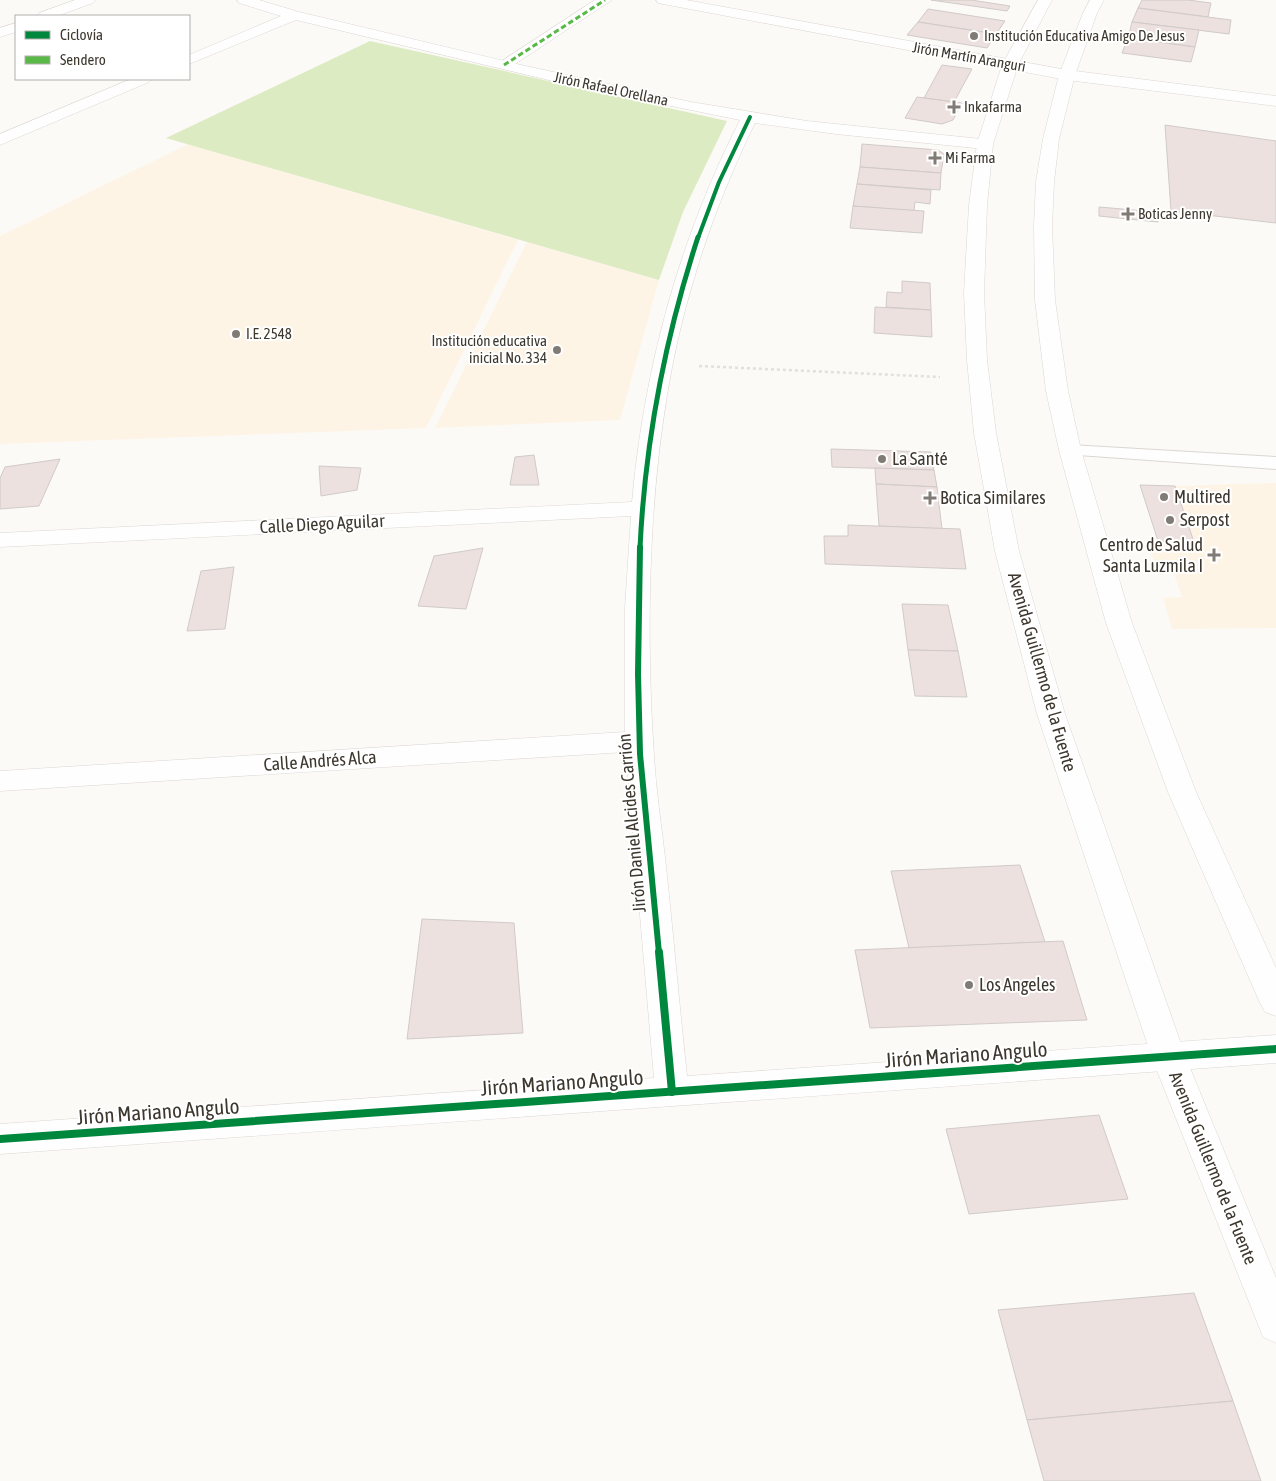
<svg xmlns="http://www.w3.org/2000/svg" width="1276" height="1481" font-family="'Asap Condensed',sans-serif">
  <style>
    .built { fill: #fef4e6 }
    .green { fill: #ddebc3 }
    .building { fill: #ece1de; stroke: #d0cac8 }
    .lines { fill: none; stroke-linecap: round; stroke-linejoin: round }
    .service-casing { stroke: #dbd7d2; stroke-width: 2 }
    .pedestrian-casing { stroke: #dbd7d2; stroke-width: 1 }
    .minor-casing { stroke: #dbd7d2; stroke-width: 1 }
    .secondary-casing { stroke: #dbd7d2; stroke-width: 1 }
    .path { stroke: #e0e0de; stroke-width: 2.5; stroke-dasharray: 3 3; stroke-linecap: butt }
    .service { fill: #fffefe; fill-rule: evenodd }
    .pedestrian { fill: #fffefe; fill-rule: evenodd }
    .minor { fill: #fffefe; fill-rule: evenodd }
    .secondary { fill: #fffefe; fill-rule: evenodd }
    .quiet { stroke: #58b947; stroke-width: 3; stroke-dasharray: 5.5 3; stroke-linecap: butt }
    .cycleway-far3-casing { stroke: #fff; stroke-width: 5.5 }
    .cycleway-far2-casing { stroke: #fff; stroke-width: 8 }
    .cycleway-far1-casing { stroke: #fff; stroke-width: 9 }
    .cycleway-casing { stroke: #fff; stroke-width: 11 }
    .cycleway-far3 { stroke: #00873e; stroke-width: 4 }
    .cycleway-far2 { stroke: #00873e; stroke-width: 5 }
    .cycleway-far1 { stroke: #00873e; stroke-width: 6 }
    .cycleway { stroke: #00873e; stroke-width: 8 }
    .poi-dot { fill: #807b74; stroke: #fff; stroke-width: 2 }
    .labels { text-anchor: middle; stroke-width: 4; stroke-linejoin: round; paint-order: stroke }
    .far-poi-label { font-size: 15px; fill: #3d372e; stroke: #fff; text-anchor: start }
    .far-street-label { font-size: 15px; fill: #3d372e; stroke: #fff }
    .poi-label { font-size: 18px; fill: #3d372e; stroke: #fff; text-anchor: start }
    .street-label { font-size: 18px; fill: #3d372e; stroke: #fff }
    .near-street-label { font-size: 21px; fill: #3d372e; stroke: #fff }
  </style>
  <rect width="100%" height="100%" fill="#fcfaf7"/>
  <g class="built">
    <polygon points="188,144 518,240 426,428 0,444 0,236"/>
    <polygon points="527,242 659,280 620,420 435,428"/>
    <polygon points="1276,483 1276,628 1172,629 1163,598 1182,597 1172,568 1156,567 1148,541 1194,542 1175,486"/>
  </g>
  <polygon class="green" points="370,41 727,121 683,212 659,280 166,138"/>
  <g class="building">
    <polygon points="931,0 971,0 1010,6 1007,11"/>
    <polygon points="1142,0 1188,0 1211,3 1208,17 1138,8"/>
    <polygon points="1138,8 1231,20 1229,34 1132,22"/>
    <polygon points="928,9 1005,21 996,34 918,22"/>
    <polygon points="918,22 996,34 987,48 907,35"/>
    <polygon points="1132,22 1199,30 1195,47 1128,38"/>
    <polygon points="1128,38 1195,47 1191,62 1122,53"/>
    <polygon points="942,65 972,69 954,102 924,98"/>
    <polygon points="917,97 954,102 962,103 953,120 942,124 905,118"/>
    <polygon points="1165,125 1276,141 1276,223 1171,211"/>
    <polygon points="862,144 938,150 944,154 941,173 860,167"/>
    <polygon points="860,167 941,173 940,190 857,184"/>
    <polygon points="857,184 931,190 930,204 915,202 914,211 853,206"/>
    <polygon points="853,206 924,211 922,233 850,228"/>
    <polygon points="1099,207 1157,212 1158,222 1099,216"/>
    <polygon points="902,281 930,283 931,310 886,307 887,292 902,293"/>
    <polygon points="875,307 931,310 932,337 874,333"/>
    <polygon points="831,449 931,452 934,470 832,467"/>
    <polygon points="534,455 539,485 510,485 515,457"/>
    <polygon points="60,459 39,506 0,509 0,478 5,467"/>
    <polygon points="319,466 361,468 357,490 321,496"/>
    <polygon points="875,468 934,470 937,487 876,484"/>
    <polygon points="876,484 937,487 942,529 879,526"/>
    <polygon points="1140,485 1175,486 1194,542 1158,541"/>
    <polygon points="848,525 960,529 966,569 825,564 824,536 848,536"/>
    <polygon points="483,548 466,609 418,606 434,556"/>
    <polygon points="234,567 225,629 187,631 201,571"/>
    <polygon points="902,604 948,605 958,651 908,650"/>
    <polygon points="908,650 958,651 967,697 915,696"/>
    <polygon points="1020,865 1045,942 909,948 891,871"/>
    <polygon points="422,919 514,923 523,1033 407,1039"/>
    <polygon points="1063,941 1087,1020 870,1028 855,950"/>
    <polygon points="1099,1115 1128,1199 969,1214 946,1129"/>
    <polygon points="1194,1293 1233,1401 1027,1420 998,1310"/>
    <polygon points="1233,1401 1261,1481 1044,1481 1027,1420"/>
  </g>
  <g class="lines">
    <g class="service-casing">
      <polygon id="service" points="1070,445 1276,457 1276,469 1064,454 1061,450 1064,446"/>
    </g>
    <g class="pedestrian-casing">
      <polygon id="pedestrian" points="595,0 612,0 509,68 499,68 496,65"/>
    </g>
    <g class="minor-casing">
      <g id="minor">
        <polygon points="75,0 95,0 93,3 57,16 37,16 39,13"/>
        <path d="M237 0H259L299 12 521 65 691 102 807 121 991 140 993 144 991 148 985 149 836 134 755 123C730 174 709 227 693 282 649 426 644 606 654 756 656 790 661 823 665 857 673 930 679 1003 687 1076L1276 1035V1063L0 1154V1124L654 1078 626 752 0 791V771L625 732V608L631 516 0 547V533L632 502C644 368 679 240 740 120L578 87 296 20 189 64V55L281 16 239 3Z"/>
        <polygon points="656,0 686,0 1067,70 1276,96 1276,106 1067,80 663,4 658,3"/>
        <polygon points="16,23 16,32 0,37 0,28"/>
        <polygon points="131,79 152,79 149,82 0,145 0,134"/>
      </g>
    </g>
    <g class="secondary-casing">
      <g id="secondary">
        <polygon points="1038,0 1052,0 1018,65 993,144 987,205 984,293 987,360 996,433 1019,551 1065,714 1186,1058 1276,1278 1276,1343 1263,1337 1152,1058 1037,714 995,551 974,433 967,360 964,293 969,205 977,144 1002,65"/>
        <polygon points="1090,0 1104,0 1097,13 1075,75 1059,139 1054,182 1052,226 1055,300 1068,391 1081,450 1132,623 1196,792 1276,968 1276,1016 1265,1012 1260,1003 1168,792 1106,623 1059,450 1046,391 1035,300 1034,226 1036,182 1043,139 1059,75 1083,13"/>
      </g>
    </g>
    <polyline class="path" points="699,366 940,377"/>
    <use href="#service" class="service"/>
    <use href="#pedestrian" class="pedestrian"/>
    <use href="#minor" class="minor"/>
    <use href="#secondary" class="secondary"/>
    <polyline class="quiet" points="504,65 605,0"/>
    <g class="cycleway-far3-casing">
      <polyline id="cycleway-far3" points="698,238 719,182 750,117"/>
    </g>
    <g class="cycleway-far2-casing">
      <path id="cycleway-far2" d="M640 548C645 442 665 338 698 237"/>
    </g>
    <g class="cycleway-far1-casing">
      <polyline id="cycleway-far1" points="640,547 638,674 640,754 659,953"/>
    </g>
    <g class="cycleway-casing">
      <g id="cycleway">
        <polyline points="659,952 672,1092"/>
        <polyline points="0,1139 1276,1049"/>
      </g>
    </g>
    <use href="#cycleway-far3" class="cycleway-far3"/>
    <use href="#cycleway-far2" class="cycleway-far2"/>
    <use href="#cycleway-far1" class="cycleway-far1"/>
    <use href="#cycleway" class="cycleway"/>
  </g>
  <g class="poi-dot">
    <circle cx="974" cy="36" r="5"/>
    <path d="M951.5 99.5h5v5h5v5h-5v5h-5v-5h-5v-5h5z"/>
    <path d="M932.5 150.5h5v5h5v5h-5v5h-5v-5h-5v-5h5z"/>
    <path d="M1125.5 206.5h5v5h5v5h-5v5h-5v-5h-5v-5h5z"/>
    <circle cx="236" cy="334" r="5"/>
    <circle cx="557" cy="350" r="5"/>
    <circle cx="882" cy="459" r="5"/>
    <circle cx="1164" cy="497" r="5"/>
    <path d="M927.5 490.5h5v5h5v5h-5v5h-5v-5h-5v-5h5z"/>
    <circle cx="1170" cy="520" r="5"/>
    <path d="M1211.5 547.5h5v5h5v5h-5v5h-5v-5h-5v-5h5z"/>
    <circle cx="969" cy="985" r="5"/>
  </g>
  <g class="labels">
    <g class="far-poi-label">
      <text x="984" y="41">Institución Educativa Amigo De Jesus</text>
      <text x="964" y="112">Inkafarma</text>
      <text x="945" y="163">Mi Farma</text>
      <text x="1138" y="219">Boticas Jenny</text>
      <text x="246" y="339">I.E. 2548</text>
      <text x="547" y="346" text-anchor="end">Institución educativa<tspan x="547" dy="17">inicial No. 334</tspan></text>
    </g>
    <g class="far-street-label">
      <text transform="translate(969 57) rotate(10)" y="5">Jirón Martín Aranguri</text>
      <text transform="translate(611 89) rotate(12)" y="5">Jirón Rafael Orellana</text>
    </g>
    <g class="poi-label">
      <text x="892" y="465">La Santé</text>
      <text x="1174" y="503">Multired</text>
      <text x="940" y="504">Botica Similares</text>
      <text x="1180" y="526">Serpost</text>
      <text x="1203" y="551" text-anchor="end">Centro de Salud<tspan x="1203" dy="21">Santa Luzmila I</tspan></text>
      <text x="979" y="991">Los Angeles</text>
    </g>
    <g class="street-label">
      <text transform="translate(322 524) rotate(-3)" y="6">Calle Diego Aguilar</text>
      <text transform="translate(1042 672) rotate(74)" y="6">Avenida Guillermo de la Fuente</text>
      <text transform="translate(320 761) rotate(-4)" y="6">Calle Andrés Alca</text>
      <text transform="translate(632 823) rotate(-95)" y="6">Jirón Daniel Alcides Carrión</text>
      <text transform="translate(1213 1168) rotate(68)" y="6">Avenida Guillermo de la Fuente</text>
    </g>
    <g class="near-street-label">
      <text transform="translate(966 1055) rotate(-4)" y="7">Jirón Mariano Angulo</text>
      <text transform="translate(562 1083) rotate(-4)" y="7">Jirón Mariano Angulo</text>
      <text transform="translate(158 1112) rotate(-4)" y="7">Jirón Mariano Angulo</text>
    </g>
  </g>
  <rect x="15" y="15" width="175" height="65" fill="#ffffff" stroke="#b1afab"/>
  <rect x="25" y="31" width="25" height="8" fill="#00873e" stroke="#b1afab"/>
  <text x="60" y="40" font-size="15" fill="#3d372e">Ciclovía</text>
  <rect x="25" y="56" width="25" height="8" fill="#58b947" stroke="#b1afab"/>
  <text x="60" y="65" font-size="15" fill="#3d372e">Sendero</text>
</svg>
